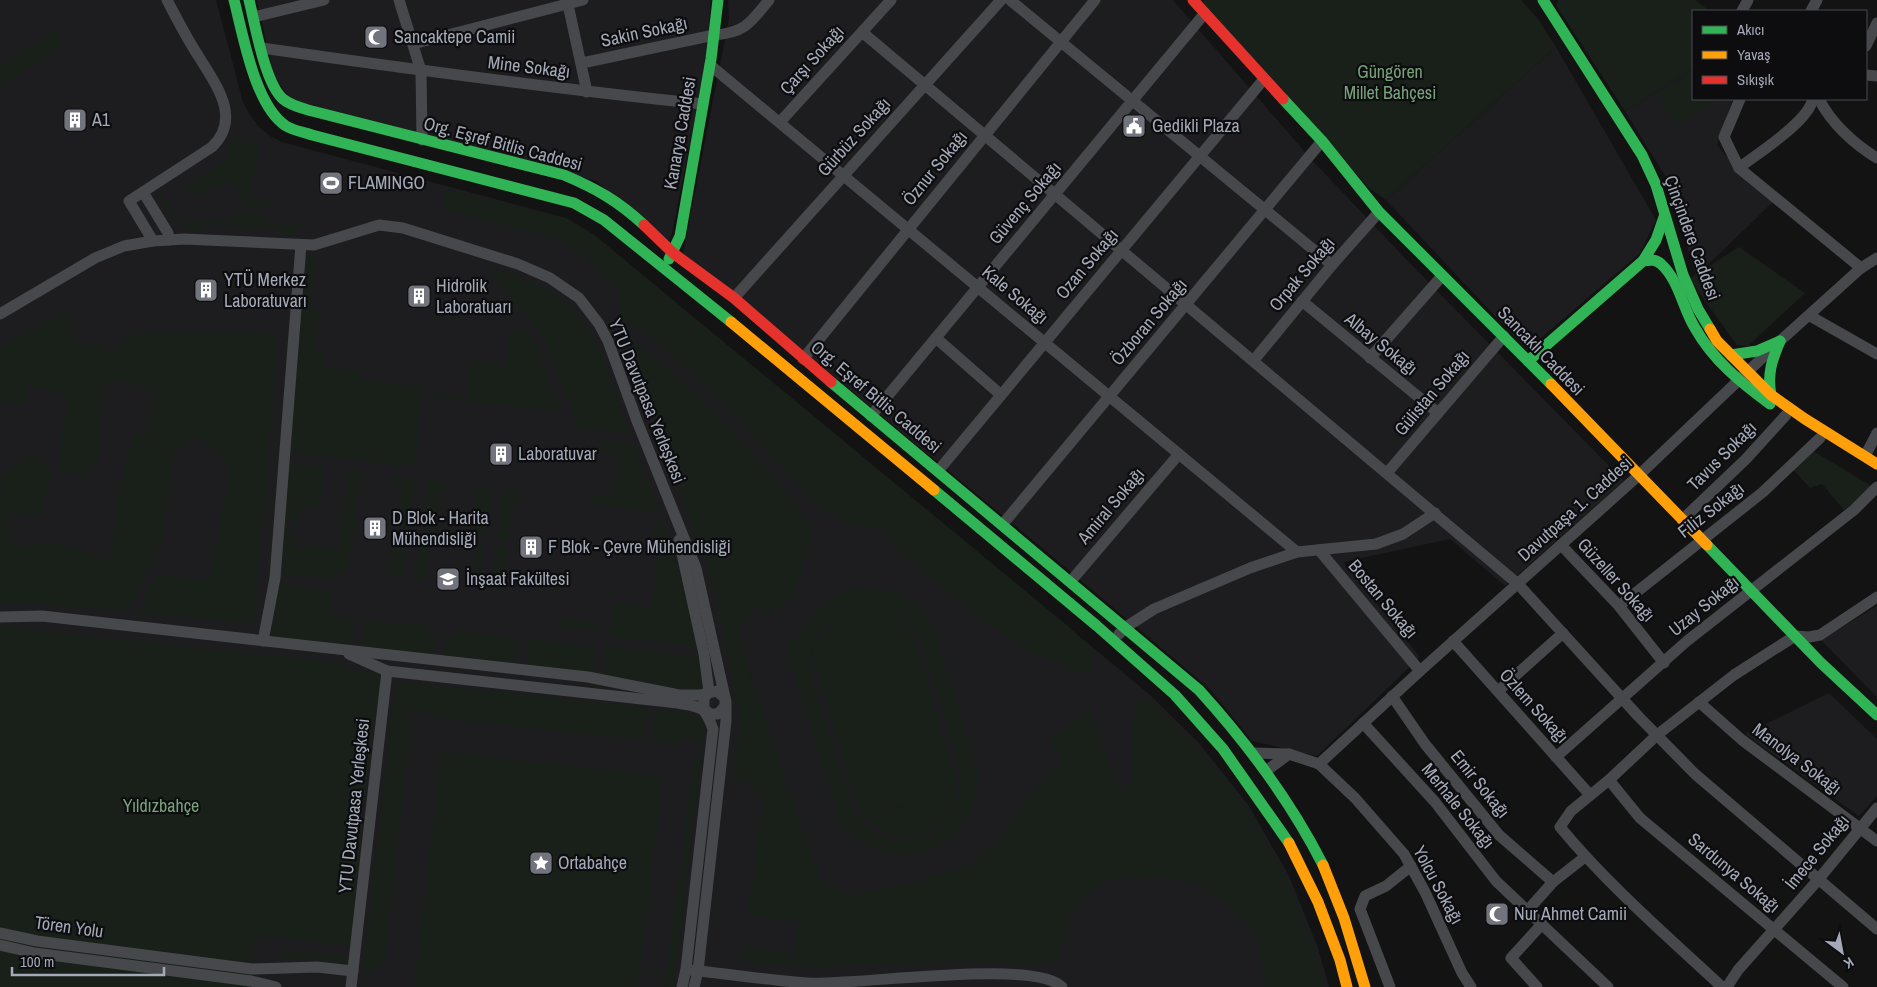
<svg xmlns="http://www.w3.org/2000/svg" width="1877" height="987" font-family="'Archivo Narrow',sans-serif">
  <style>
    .built { fill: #1d1d1f }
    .green { fill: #19201a; fill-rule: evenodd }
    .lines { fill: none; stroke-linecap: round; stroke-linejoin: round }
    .street { stroke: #47484c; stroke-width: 11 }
    .fast { stroke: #30b455; stroke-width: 11 }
    .slow { stroke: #ff9f0a; stroke-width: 11 }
    .jam { stroke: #e5322d; stroke-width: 11 }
    .labels { text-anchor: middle; stroke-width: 4.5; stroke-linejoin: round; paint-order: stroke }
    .street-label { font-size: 18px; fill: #a3a9b6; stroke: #0d0d0f }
    .poi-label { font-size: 18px; fill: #a3a9b6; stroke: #0d0d0f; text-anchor: start }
    .park-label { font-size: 18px; fill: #78a27a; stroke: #0d0d0f }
  </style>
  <rect width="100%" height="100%" fill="#131313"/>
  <g class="built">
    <polygon points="0,0 216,0 243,102 250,115 259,127 270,136 282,142 566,218 593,234 1149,694 1199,743 1249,806 1289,876 1318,948 1329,987 0,987"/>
    <polygon points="257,0 711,0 705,69 672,233 669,241 596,181 292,100 274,77"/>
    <polygon points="728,0 1173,0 1312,160 1400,253 1624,481 1505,586 1450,539 1343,562 1420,657 1317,756 1252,741 1210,689 1035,542 683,253 729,19"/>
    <polygon points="1556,47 1656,220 1640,253 1527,350 1386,200"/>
    <polygon points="1693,69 1693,99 1733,99 1717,145 1745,178 1774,201 1696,276 1667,179 1625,111"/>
    <polygon points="1877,606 1877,697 1821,640"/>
    <polygon points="1829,693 1877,739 1877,796 1859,816 1745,734"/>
  </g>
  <g class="green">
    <polygon points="1203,0 1521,0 1538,19 1556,47 1386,200 1369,188 1205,5"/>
    <polygon points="1558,0 1695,0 1710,11 1693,11 1693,69 1625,111 1556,5"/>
    <polygon points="57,30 63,46 0,86 0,66"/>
    <polygon points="1693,72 1693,99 1720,99 1677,125 1657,94"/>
    <path d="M234 138 261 146 248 197 278 205C268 211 256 208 244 205L236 191 237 185 225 181 221 190 208 186 205 195 182 190V188L228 159 224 152Z"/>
    <polygon points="447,190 566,218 593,234 1069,627 1094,652 1094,668 1081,674 1026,649 979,617 918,568 895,546 882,529 853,523 825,513 719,399 652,336 619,316 620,294 592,261 559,240 441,208"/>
    <path d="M162 194 182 222 206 219 225 221 243 211 265 217 274 224 284 225 290 223H299L310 226V228H298L297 235 287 236 282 228 199 224 203 232C176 227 173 217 158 196Z"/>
    <polygon points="1739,247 1805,293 1748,346 1737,345 1689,279"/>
    <polygon points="317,256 310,308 320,310 316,349 326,351 324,367 359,371 359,379 423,387 414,467 289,452 304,260 308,257"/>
    <path d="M490 267C508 272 526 278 543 287 599 316 609 380 630 434L577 427 545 339 489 271Z"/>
    <path d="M65 311 74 332 70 337 86 349 95 341 111 353 133 333 278 334 254 623 138 613 156 575 199 581 210 577 231 467 214 450 198 438 182 445 172 460 163 543 127 612 34 603H0V496L2 474 26 457 37 456 51 470 41 515 7 514 8 541C29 554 41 540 58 543 76 546 94 555 111 560L114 517 132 436H148L155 392 122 379 103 386 100 455 86 475 58 473 67 395 27 385 25 404 0 401V347Z"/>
    <polygon points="510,329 526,331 536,344 561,412 430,397 431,392 466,396 470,361 506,365"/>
    <path d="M624 342C630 344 637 345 642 348 669 363 806 503 810 529 812 540 796 593 788 601 781 608 770 611 761 614L756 606C737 623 740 635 745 659L822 883 852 895 913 883 969 864 1001 838 1037 785 1049 771 1061 761 1050 738 1080 718 1089 707 1116 784 1126 793 1133 782V720L1138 700 1149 699 1196 746 1247 808 1287 879 1312 943 1325 987H1266L1257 939 1234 908 1198 885 1166 876 1112 879 1087 894 1070 919 1057 964 966 961 822 967 751 963 738 960 744 947 793 955 799 921 748 916 762 802C756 786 750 783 734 780L740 704 733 690 724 634 708 567Z"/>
    <polygon points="600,440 634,444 660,512 592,504 593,494 613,496 619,454 599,451"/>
    <polygon points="1810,449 1873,487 1845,511 1822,484 1810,488 1791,467"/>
    <polygon points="288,464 324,468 319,509 299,507 297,523 283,521"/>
    <polygon points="348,471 366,473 365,481 359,480 354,521 360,522 359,530 353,530 348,571 336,570 335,579 279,573 283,529 296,531 294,547 314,549 314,545 339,548"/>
    <polygon points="391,476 416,479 410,528 397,527 402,486 390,484"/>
    <polygon points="428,480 446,482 445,490 441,490 436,531 422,530"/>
    <polygon points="473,486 491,488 485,537 471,536 476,494 472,494"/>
    <polygon points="503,489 522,491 521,499 514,499 509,540 497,539"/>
    <polygon points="654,519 663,520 679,573 697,647 608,636 613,603 652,607 658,554 650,553"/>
    <polygon points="396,535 409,536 404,578 390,576"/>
    <polygon points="421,538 431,539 425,580 416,579"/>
    <polygon points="474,544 484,545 479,587 469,586"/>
    <polygon points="496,547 508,548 503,590 491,588"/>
    <polygon points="278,585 331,591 329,615 354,618 351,648 267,638"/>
    <path d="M863 588C900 587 922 602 937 636 945 665 954 694 963 723 967 737 973 752 976 767 984 807 955 847 916 854 889 859 866 849 848 829L842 831 784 641 798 637C813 609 831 592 863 588ZM888 607C905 614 914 625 921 641L960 770C961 780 962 790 958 801 945 835 899 853 869 828 861 821 855 812 850 803L812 675C809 656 812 642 823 627Z"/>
    <polygon points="887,608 896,612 910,626 835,649 911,627 959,788 861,818 812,656 814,645 824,628"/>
    <polygon points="558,618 598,623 597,631 557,626"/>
    <polygon points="364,619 428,627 427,633 436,634 433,657 360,649"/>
    <polygon points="0,626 341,663 345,668 381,673 379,700 376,700 357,863 363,864 351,945 256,935 250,987 0,987"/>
    <polygon points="456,630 519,638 516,666 443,658 446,635 455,636"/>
    <polygon points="529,639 595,647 592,674 526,667"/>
    <polygon points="607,646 699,657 704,690 679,692 603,677"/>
    <polygon points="400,681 647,708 644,740 430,717 430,712 408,710 406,726 411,726 384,966 379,965 378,972 363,970 395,685"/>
    <polygon points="655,709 699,715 705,722 705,727 674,987 664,987 665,976 639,973 638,987 414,987 441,751 663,776 640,970 667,973 694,758 699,758 701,742 679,739 678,744 652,741"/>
    <path d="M959 789C957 795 956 803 953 808 942 828 914 841 892 834 881 831 873 825 865 818Z"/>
    <polygon points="281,949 348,957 347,964 280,957"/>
  </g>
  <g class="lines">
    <g class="street">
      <polyline points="399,0 421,71 422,140"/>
      <polyline points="567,0 587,92"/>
      <polyline points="1010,0 1332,265"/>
      <polyline points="1742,11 1748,0"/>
      <polyline points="1811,11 1817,0"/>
      <polyline points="254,17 324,0"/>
      <polyline points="862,32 1518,584 1639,717 1695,774 1877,929"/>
      <polyline points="413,44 583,0"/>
      <polyline points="1866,46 1877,23"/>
      <path d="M262 48C409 69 556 89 703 104"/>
      <path d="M582 63 714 35C745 33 751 22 769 0"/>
      <polyline points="710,65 1297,552"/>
      <polyline points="1866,75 1877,76"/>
      <polyline points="1740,99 1724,137 1739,168 1861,268"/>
      <path d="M1819 99C1831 123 1854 144 1877 158"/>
      <polyline points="780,122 891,0"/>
      <path d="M1739 168C1758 153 1808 122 1813 99"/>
      <polyline points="143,192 168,233 169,240"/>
      <path d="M153 241 129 201 212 147C242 118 216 85 199 57 187 39 177 19 167 0"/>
      <polyline points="734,298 1001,0"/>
      <polyline points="1302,301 1438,413"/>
      <polyline points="0,314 95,258 124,246 153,241 184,239 314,245 379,225 403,228 518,264 550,278 579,298 599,324 608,341 637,421 696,568 726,702 726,721 698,971 694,987"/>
      <polyline points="1810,316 1877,354"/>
      <polyline points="936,338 1001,395"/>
      <polyline points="1370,358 1442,276"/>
      <polyline points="803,359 1095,0"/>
      <polyline points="1254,360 1332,265 1379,212"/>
      <polyline points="871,416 1205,13"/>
      <polyline points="1865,456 1877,433"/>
      <polyline points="938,471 1264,79"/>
      <polyline points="1387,473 1504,336"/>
      <polyline points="1682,520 1746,459 1786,415"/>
      <polyline points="1002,525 1322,141"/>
      <polyline points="679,540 704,654 709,692"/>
      <polyline points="1561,545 1619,606 1664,663"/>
      <polyline points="1319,550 1420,671"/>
      <polyline points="1071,581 1179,454"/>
      <polyline points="1619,606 1763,492 1820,438"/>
      <polyline points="0,617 42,616 588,677 679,695 700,695 717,691 725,698 725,706 718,714 710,714 704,709 704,698 709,692"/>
      <polyline points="1119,634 1126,627 1154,609 1250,568 1297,552 1376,544 1403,534 1435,513"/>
      <polyline points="263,641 275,578 301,245"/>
      <polyline points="1453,641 1590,795"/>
      <path d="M349 654 387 671 678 703C702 708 704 705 713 729L686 969 682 987"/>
      <polyline points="1498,691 1563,633"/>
      <polyline points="1392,696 1425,744 1499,835 1553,882"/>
      <polyline points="1699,702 1742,740 1877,841"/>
      <polyline points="1363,723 1435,802 1496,881 1608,987"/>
      <polyline points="1254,753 1289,754 1319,764 1355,798 1404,854 1425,892 1462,973 1471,987"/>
      <polyline points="1556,757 1687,641 1854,510 1877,487"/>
      <polyline points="1319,764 1420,671 1638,476 1780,341 1861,268 1877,258"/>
      <polyline points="1266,771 1289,754"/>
      <polyline points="1609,780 1640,818 1843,987"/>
      <polyline points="1528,910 1553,882 1585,857"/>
      <polyline points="0,933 37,941 252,969 317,967 353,971"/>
      <polyline points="0,945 35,953 251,981 276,987"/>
      <path d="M690 970C729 974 768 980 807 983 854 986 1033 958 1062 987"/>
      <polyline points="351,987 387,671"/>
      <polyline points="1390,987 1360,909 1365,896 1386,886 1411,866"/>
      <polyline points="1537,987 1511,958 1542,924"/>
      <path d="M1722 987C1666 935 1608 885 1560 827L1571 811 1609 780 1657 735 1734 675 1795 636 1809 637 1820 635 1877 597"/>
      <polyline points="1727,987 1738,970 1818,880 1877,808"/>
    </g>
    <g class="fast">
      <path d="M234 0C243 35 255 106 286 126 294 131 304 132 312 135L574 203 604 220 731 322"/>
      <path d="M249 0C255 24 265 84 283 99 291 106 302 108 312 111L564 175C597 189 618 201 644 225"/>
      <polyline points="1543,0 1642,155 1656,185 1683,275 1698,309 1710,329"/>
      <polyline points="1283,99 1322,141 1379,212 1551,384"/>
      <polyline points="669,259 680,236 711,59 718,0"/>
      <path d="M1643 261C1650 260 1656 259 1661 264 1679 280 1683 309 1695 328 1713 360 1741 383 1770 404"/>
      <polyline points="1731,355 1757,351 1780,341"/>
      <polyline points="1528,361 1643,261 1656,240 1664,217"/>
      <path d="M831 382 1199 690C1248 744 1290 800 1323 865"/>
      <path d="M1771 395C1767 374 1772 360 1780 341"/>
      <polyline points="934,490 1097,626 1175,695 1223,749 1289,843"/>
      <polyline points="1707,545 1821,663 1877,715"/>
    </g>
    <g class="slow">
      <polyline points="731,322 934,490"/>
      <polyline points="1710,329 1717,341 1771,395 1805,419 1877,464"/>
      <polyline points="1551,384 1707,545"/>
      <polyline points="1289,843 1318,902 1340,960 1347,987"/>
      <polyline points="1323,865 1344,918 1365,987"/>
    </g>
    <g class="jam">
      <polyline points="1193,0 1283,99"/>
      <polyline points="644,225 673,253 734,298 831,382"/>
    </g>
  </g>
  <defs>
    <g id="mosque-square" transform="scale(1.25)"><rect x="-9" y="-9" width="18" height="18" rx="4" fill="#71747d" stroke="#0d0d0f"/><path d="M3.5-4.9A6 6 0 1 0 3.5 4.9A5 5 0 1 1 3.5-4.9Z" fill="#fff"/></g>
    <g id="building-square" transform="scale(1.25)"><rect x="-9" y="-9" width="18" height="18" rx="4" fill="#71747d" stroke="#0d0d0f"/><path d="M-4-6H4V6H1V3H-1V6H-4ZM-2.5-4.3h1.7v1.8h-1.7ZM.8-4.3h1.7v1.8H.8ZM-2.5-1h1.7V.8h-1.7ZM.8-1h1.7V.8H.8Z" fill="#fff"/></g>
    <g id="civic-square" transform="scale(1.25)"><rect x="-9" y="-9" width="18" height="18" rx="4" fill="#71747d" stroke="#0d0d0f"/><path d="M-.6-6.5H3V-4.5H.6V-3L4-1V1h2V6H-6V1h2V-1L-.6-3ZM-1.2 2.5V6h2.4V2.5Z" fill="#fff"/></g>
    <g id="stadium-square" transform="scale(1.25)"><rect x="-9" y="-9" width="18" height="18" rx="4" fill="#71747d" stroke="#0d0d0f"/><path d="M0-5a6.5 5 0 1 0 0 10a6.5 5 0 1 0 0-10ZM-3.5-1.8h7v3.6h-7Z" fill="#fff"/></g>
    <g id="university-square" transform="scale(1.25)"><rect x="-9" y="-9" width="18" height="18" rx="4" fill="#71747d" stroke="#0d0d0f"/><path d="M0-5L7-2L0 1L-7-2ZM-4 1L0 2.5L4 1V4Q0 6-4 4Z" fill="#fff"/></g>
    <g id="sight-square" transform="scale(1.25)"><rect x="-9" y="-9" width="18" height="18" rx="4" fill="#71747d" stroke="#0d0d0f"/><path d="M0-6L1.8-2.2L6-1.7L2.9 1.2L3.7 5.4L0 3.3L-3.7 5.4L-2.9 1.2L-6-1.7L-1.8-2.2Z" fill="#fff"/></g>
  </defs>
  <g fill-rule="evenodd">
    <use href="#mosque-square" x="376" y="37"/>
    <use href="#building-square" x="75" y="120"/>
    <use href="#civic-square" x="1134" y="126"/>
    <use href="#stadium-square" x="331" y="183"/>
    <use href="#building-square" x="206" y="290"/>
    <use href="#building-square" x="419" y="296"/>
    <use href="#building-square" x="501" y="454"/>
    <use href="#building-square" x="375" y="528"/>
    <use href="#building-square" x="531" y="547"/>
    <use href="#university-square" x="448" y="579"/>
    <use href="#sight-square" x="541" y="863"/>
    <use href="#mosque-square" x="1497" y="914"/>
  </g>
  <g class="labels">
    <g class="street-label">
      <text transform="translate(644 32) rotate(-12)" y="6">Sakin Sokağı</text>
      <text transform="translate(812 60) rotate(-48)" y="6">Çarşı Sokağı</text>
      <text transform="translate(529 67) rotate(7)" y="6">Mine Sokağı</text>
      <text transform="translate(680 133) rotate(-80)" y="6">Kanarya Caddesi</text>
      <text transform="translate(854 137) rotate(-48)" y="6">Gürbüz Sokağı</text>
      <text transform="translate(503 144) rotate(15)" y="6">Org. Eşref Bitlis Caddesi</text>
      <text transform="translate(935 168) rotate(-51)" y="6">Öznur Sokağı</text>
      <text transform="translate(1025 203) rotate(-50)" y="6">Güvenç Sokağı</text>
      <text transform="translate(1692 238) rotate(70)" y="6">Çinçindere Caddesi</text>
      <text transform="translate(1087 264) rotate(-50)" y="6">Ozan Sokağı</text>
      <text transform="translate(1302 274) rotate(-50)" y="6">Orpak Sokağı</text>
      <text transform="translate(1015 295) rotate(40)" y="6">Kale Sokağı</text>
      <text transform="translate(1149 322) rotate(-50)" y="6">Özboran Sokağı</text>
      <text transform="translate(1381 344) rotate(39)" y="6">Albay Sokağı</text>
      <text transform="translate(1541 351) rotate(46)" y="6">Sancaklı Caddesi</text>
      <text transform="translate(1432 393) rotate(-50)" y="6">Gülistan Sokağı</text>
      <text transform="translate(876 397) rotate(40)" y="6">Org. Eşref Bitlis Caddesi</text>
      <text transform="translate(647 401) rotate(68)" y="6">YTU Davutpasa Yerleşkesi</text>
      <text transform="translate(1722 456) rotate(-45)" y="6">Tavus Sokağı</text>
      <text transform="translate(1111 506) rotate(-50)" y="6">Amiral Sokağı</text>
      <text transform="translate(1575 509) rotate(-42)" y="6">Davutpaşa 1. Caddesi</text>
      <text transform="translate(1711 510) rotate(-38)" y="6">Filiz Sokağı</text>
      <text transform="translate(1616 580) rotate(48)" y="6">Güzeller Sokağı</text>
      <text transform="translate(1383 599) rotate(50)" y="6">Bostan Sokağı</text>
      <text transform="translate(1704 606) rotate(-39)" y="6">Uzay Sokağı</text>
      <text transform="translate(1534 706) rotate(48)" y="6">Özlem Sokağı</text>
      <text transform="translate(1797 759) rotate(37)" y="6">Manolya Sokağı</text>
      <text transform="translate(1480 784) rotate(51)" y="6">Emir Sokağı</text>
      <text transform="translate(354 806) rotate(-84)" y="6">YTU Davutpasa Yerleşkesi</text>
      <text transform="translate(1458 806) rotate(51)" y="6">Merhale Sokağı</text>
      <text transform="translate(1817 852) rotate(-51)" y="6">İmece Sokağı</text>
      <text transform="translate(1734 873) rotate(40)" y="6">Sardunya Sokağı</text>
      <text transform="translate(1438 885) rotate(62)" y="6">Yolcu Sokağı</text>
      <text transform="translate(69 927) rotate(8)" y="6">Tören Yolu</text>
    </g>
    <g class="poi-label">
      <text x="394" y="43">Sancaktepe Camii</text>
      <text x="92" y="126">A1</text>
      <text x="1152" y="132">Gedikli Plaza</text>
      <text x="348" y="189">FLAMINGO</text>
      <text x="224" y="286">YTÜ Merkez<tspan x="224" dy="21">Laboratuvarı</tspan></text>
      <text x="436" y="292">Hidrolik<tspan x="436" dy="21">Laboratuarı</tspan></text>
      <text x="518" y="460">Laboratuvar</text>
      <text x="392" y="524">D Blok - Harita<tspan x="392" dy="21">Mühendisliği</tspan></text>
      <text x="548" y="553">F Blok - Çevre Mühendisliği</text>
      <text x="466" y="585">İnşaat Fakültesi</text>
      <text x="558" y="869">Ortabahçe</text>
      <text x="1514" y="920">Nur Ahmet Camii</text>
    </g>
    <g class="park-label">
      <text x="1390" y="78">Güngören<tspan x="1390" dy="21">Millet Bahçesi</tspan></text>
      <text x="161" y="812">Yıldızbahçe</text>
    </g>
  </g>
  <rect x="1692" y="10" width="175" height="90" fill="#0d0d0f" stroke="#494b52"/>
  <rect x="1702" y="26" width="25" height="8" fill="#30b455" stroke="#494b52"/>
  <text x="1737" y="35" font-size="15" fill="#a3a9b6">Akıcı</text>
  <rect x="1702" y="51" width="25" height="8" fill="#ff9f0a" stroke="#494b52"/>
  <text x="1737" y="60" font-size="15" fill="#a3a9b6">Yavaş</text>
  <rect x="1702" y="76" width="25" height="8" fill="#e5322d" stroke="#494b52"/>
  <text x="1737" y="85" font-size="15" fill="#a3a9b6">Sıkışık</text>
  <g transform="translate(1842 952) rotate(148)" stroke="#0d0d0f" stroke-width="4" paint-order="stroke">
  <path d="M0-4L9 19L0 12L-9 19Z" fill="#a3a9b6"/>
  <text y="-8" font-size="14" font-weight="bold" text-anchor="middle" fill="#a3a9b6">K</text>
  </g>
  <path d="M12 967v8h152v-8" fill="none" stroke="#a3a9b6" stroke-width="2.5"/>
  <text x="20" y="967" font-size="15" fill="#a3a9b6" stroke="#0d0d0f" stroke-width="4" paint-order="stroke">100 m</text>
</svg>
